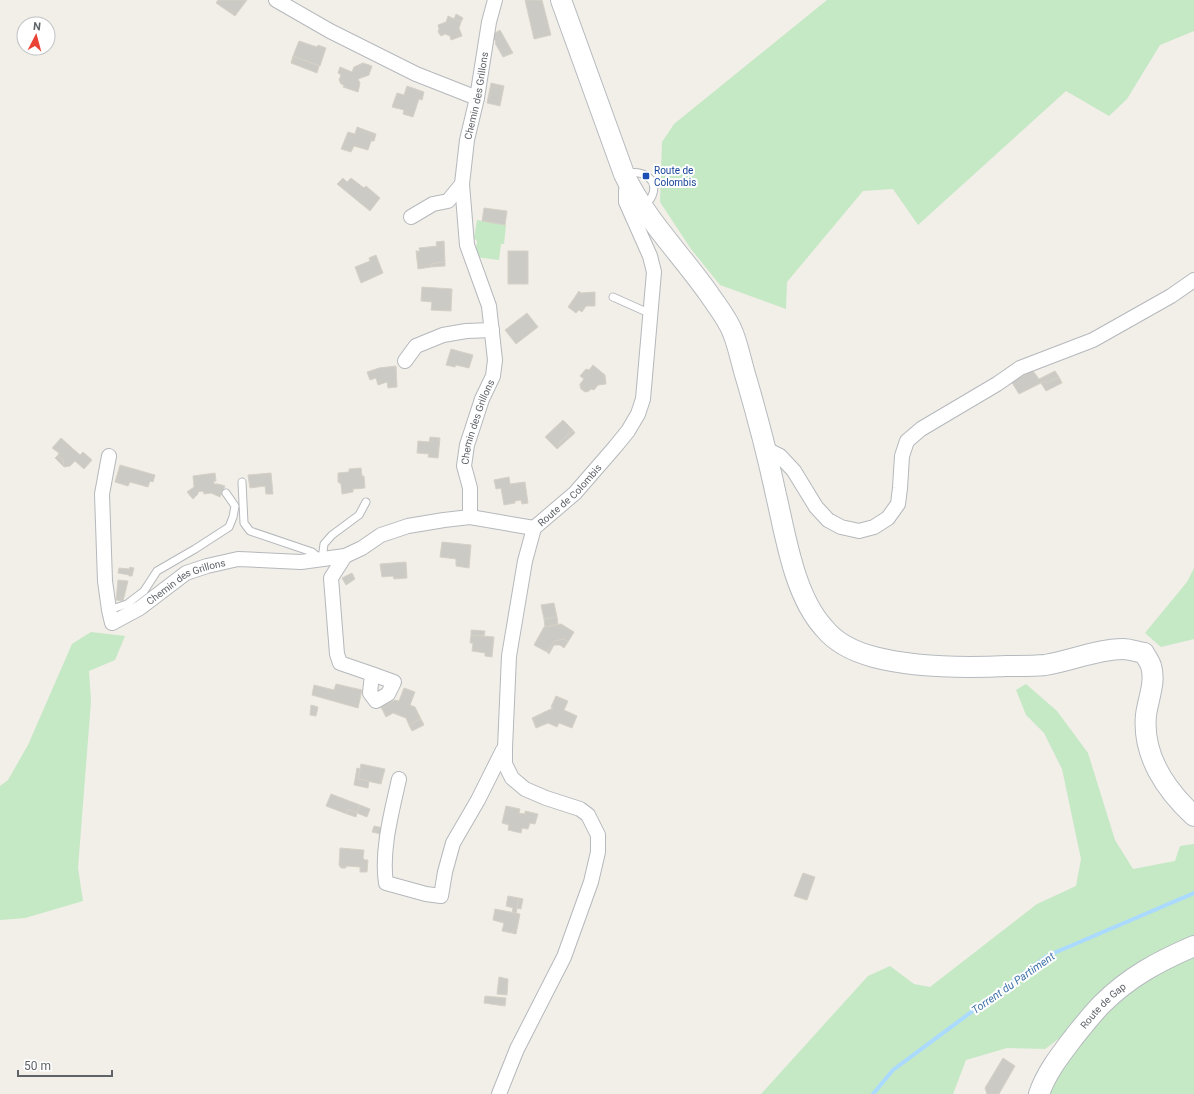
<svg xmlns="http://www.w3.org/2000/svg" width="1194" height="1094" font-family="Roboto,sans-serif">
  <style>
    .green { fill: #c5e8c5 }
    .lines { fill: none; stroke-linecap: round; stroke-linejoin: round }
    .stream { stroke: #aadaff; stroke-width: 4 }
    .building { fill: #cccac5; stroke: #d6d1c6 }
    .lane-casing { stroke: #b5b8bc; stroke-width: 9 }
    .street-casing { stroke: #b5b8bc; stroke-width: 16 }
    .secondary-casing { stroke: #b6babf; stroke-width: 22 }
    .lane { stroke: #fff; stroke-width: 7 }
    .street { stroke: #fff; stroke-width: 14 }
    .secondary { stroke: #fff; stroke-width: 20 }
    .transit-dot { fill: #1a4fb4; stroke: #fff; stroke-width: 1.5 }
    .labels { text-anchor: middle; stroke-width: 4; stroke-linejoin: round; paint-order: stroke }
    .street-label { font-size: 10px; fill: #5f6368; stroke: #fff }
    .transit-label { font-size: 10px; fill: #164399; stroke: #fff; text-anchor: start }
    .water-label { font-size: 11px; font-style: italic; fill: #4174aa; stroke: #fff }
  </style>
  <rect width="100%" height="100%" fill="#f1efe8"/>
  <g class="green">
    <polygon points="827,0 1194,0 1194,31 1160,45 1127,99 1109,116 1066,91 918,225 893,189 863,191 787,282 786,309 720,285 691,249 660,202 662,142 674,124"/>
    <polygon points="477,220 506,225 504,244 501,244 499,260 475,257 477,241 474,238"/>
    <polygon points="1194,568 1194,639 1161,647 1145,633 1187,582"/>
    <polygon points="91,632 125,636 115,660 89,671 91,701 78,868 83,901 25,918 0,920 0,786 8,780 28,745 72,644"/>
    <polygon points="1026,684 1057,711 1088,753 1115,840 1133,869 1175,861 1180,846 1194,844 1194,938 1045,1049 1007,1048 966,1060 953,1094 761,1094 868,976 890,966 914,984 930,987 1037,904 1076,886 1081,859 1062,769 1044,733 1026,715 1016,690"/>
    <polygon points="1194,956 1194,1094 1048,1094 1062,1066 1092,1023 1131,990 1168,969"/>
  </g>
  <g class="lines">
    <polyline class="stream" points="873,1094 893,1070 1047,956 1194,893"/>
  </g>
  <g class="building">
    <polygon points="218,0 247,0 235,16 216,3"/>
    <polygon points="525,0 542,0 551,35 534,39"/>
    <polygon points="456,14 463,18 461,22 454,19"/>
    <polygon points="448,16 461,22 459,28 462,36 451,40 450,36 445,34 441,36 438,32 439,29 438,25 446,22"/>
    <polygon points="500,30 513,53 503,57 495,43 496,42 492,35"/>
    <polygon points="299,41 317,47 318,45 326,48 320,66 293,56"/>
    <polygon points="293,56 319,66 317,73 291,63"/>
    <polygon points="363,63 372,66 369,75 358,79 360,83 358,92 343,87 344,85 341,84 339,80 341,75 338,73 340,67 352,72 354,67"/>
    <polygon points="491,83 504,86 500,106 487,103"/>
    <polygon points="407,86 424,92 422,100 419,99 413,117 403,114 404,110 392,107 397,93 404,95"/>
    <polygon points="357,127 376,134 374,141 371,141 368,150 354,146 351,152 341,149 348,132 355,134"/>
    <polygon points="343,178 347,182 351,178 364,188 366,186 380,198 370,211 337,184"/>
    <polygon points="484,208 507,211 505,225 482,221"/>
    <polygon points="444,241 445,262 431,264 431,267 418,269 416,251 420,251 419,248 437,246 436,242"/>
    <rect x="508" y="251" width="20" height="33"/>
    <polygon points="376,255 383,273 361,283 355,267 370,261 369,258"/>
    <polygon points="445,262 445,266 431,267 431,264"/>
    <polygon points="422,287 452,289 451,311 431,310 432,302 421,301"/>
    <polygon points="579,291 581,293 595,292 595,306 586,306 582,312 579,310 576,313 568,307"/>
    <polygon points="527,313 538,327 516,344 505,330"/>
    <polygon points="451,349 473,355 469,368 456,365 455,367 446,365"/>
    <polygon points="593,365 605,375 606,384 598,385 594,390 591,389 589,391 585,392 581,389 580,386 580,384 584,379 580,376 586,369 589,370"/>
    <polygon points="396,366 397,387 388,388 387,382 378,385 376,378 370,380 367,372 379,368"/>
    <polygon points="1033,371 1039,379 1055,371 1059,377 1047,383 1045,381 1019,394 1011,381"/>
    <polygon points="1059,377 1062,383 1046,391 1041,383 1045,381 1047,383"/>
    <polygon points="563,420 573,430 555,447 545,437"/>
    <polygon points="573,430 575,433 557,449 555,447"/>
    <polygon points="430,437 440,438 438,458 428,457 429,454 417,453 418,441 429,442"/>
    <polygon points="61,438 80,455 83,452 92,460 84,469 75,461 70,466 64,467 63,460 58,455 59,453 52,448"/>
    <polygon points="58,455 63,460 64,467 55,458"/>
    <polygon points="120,465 155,475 153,482 150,481 148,487 130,482 128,486 115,482"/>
    <polygon points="361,468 362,476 364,476 365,488 353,489 353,492 342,494 341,484 338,482 338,473 349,472 349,469"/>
    <polygon points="215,473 216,481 214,481 214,484 218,484 225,486 220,497 211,493 204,494 203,491 198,492 198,494 193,499 187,492 194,487 193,476"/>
    <polygon points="271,473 273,494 266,494 265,486 250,488 248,475"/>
    <polygon points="509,477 510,484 525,482 528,503 522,504 521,500 515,501 515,503 504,505 501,488 496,489 494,480"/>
    <polygon points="442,542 471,545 469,568 456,566 456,559 440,557"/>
    <polygon points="406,562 407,578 394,579 393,576 382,577 380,564"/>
    <polygon points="130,567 134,568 132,576 129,576 129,575 118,573 119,568 129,569"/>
    <polygon points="352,573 355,579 346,585 342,578"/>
    <polygon points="118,580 128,581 123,601 116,600"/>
    <polygon points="554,603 557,617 544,619 541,605"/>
    <polygon points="557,617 558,624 545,627 544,619"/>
    <polygon points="561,624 574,632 568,642 564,639 554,641 547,652 534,645 544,627"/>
    <polygon points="471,630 485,631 484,636 471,635"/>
    <polygon points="471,635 494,637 492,657 485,656 485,653 472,651 473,643 470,643"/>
    <polygon points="564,639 568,642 564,648 560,645 554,645 549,654 547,652 554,641"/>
    <polygon points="336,684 362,690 358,708 312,695 314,685 334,690"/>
    <polygon points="404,688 415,692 410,705 415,707 421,719 409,725 406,718 393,713 386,717 381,707 395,700 399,701"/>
    <polygon points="556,696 568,701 564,710 577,716 572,728 559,723 557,727 548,723 536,728 532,718 553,708 551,707"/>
    <polygon points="311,705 318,707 316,716 310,715"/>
    <polygon points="421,719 424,725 412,731 409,725"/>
    <polygon points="361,764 385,769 381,784 358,779"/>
    <polygon points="357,768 360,769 358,779 369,781 368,788 354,785"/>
    <polygon points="331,794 360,805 357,813 348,809 347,814 326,806"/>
    <polygon points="360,805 370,809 367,817 357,813"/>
    <polygon points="506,806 520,809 519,813 525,814 525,811 538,814 535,824 530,823 528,829 522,828 521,833 508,830 509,825 502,823"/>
    <polygon points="348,809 357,813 356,817 347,814"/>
    <polygon points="374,826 383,828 381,834 372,832"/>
    <polygon points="340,848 364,850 363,858 365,860 368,860 367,872 360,872 360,867 346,866 346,868 341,868 339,865"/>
    <polygon points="803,873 815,877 807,900 794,896"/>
    <polygon points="508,896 519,898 516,914 512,913 513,908 506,906"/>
    <polygon points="519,898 523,899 521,909 517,908"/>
    <polygon points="495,909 520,914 516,934 502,931 504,923 493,920"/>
    <polygon points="499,977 508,979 507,995 497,994"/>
    <polygon points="485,996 506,998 505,1006 484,1003"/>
    <polygon points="1003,1058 1015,1066 999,1094 987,1094 985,1088"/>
  </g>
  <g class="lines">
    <g class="lane-casing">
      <g id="lane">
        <path d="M625 174C642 168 661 180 651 198 649 201 646 203 644 206"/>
        <polyline points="613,297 651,314"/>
        <polyline points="242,482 244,523 250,531 312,552 320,559"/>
        <polyline points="322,560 324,544 332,535 359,515 366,502"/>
        <polyline points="109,610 127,604 144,591 157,571 195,549 229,527 233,517 235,506 226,493"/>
      </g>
    </g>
    <g class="street-casing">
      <g id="street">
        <polyline points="276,0 330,31 416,74 477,98"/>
        <polyline points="411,217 433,204 448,201 462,184"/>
        <polyline points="405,361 416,346 443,335 466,331 492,330"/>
        <polyline points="766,449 780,456 794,471 816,507 828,520 841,527 859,531 874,527 888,518 898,504 900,488 902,456 907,441 921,429 997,384 1020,368 1093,340 1171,296 1194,280"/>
        <path id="s1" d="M109 456 102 494 105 581 109 610 112 623 140 608 186 573 207 566 238 559 301 562 345 556 362 548 381 535 408 526 444 520 470 517 534 528"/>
        <path id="s2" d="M470 517V488L464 466 467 445 482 399 493 376 495 360 489 306 467 245 462 184 467 140 477 98 489 22 495 0"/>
        <polyline points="345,556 331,578 337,654 340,663 372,674 370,693 376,701 388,694 394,682 372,674"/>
        <path d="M399 779C392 811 381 850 386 883L426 894 441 896 445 872 453 843 478 800 503 750"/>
        <path id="s3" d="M499 1094 517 1049 564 957 591 882 598 852V835L588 815 580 809 546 798 525 789 512 778 505 764V748L509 656 525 561 534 528 575 493 615 447 628 431 638 414 643 399 654 272 650 256 626 202V190L630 186"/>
      </g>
    </g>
    <g class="secondary-casing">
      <g id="secondary">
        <path d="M561 0 624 174C645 219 681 254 709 294 717 306 728 319 733 333 739 348 742 366 747 381 758 419 768 457 776 495 786 537 794 595 824 628 836 643 855 652 874 657 916 668 964 668 1007 666 1020 666 1033 666 1045 665 1071 661 1097 649 1123 649 1130 649 1137 652 1144 653 1146 657 1150 662 1151 666 1156 682 1148 699 1146 715 1142 755 1166 790 1194 816"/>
        <path id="s4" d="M1039 1094C1046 1073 1061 1054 1074 1037 1083 1026 1092 1014 1102 1004 1129 977 1159 961 1194 946"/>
      </g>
    </g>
    <use href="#lane" class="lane"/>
    <use href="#street" class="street"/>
    <use href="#secondary" class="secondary"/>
  </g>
  <rect class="transit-dot" x="642" y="172" width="8" height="8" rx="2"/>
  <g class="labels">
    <g class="street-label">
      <text dy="4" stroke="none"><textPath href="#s2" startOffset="433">Chemin des Grillons</textPath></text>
      <text dy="4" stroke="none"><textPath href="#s2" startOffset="98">Chemin des Grillons</textPath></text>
      <text dy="4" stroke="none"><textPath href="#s3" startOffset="690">Route de Colombis</textPath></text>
      <text dy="4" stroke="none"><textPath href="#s1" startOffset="254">Chemin des Grillons</textPath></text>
      <text dy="4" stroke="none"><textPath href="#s4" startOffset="110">Route de Gap</textPath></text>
    </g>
    <g class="transit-label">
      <text x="654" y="174">Route de<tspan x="654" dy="12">Colombis</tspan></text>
    </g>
    <g class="water-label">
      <text transform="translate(1013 983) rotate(-35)" y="4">Torrent du Partiment</text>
    </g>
  </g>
  <g transform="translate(36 36) rotate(6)"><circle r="19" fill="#ffffff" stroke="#bfc1c3"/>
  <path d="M0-3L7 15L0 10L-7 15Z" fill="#ea4335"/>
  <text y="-6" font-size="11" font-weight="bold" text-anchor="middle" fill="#5f6368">N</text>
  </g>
  <path d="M18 1070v6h94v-6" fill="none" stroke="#5f6368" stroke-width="2"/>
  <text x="24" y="1070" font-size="12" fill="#5f6368" stroke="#ffffff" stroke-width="3" paint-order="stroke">50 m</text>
</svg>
